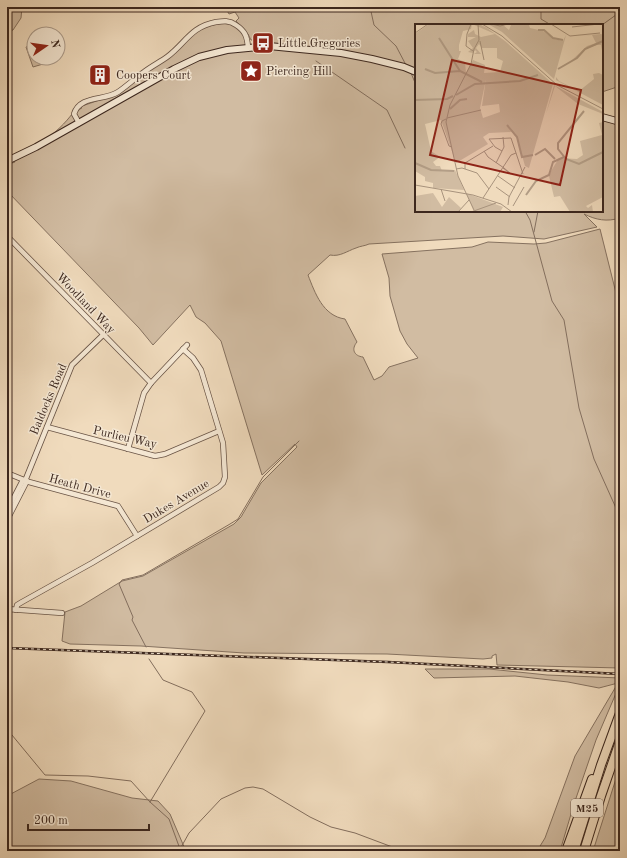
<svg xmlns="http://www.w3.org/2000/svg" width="627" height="858" font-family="'Old Standard TT',serif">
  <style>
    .green { fill: #d1bca2; stroke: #867260 }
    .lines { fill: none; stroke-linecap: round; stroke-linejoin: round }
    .stream { stroke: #836e5d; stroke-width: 1 }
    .street-casing { stroke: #695446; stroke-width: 6 }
    .secondary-casing { stroke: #3c271e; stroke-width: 8 }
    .highway-casing { stroke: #3c271e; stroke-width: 10 }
    .street { stroke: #f5e8d4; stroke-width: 4.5 }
    .secondary { stroke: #f5e8d4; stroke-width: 6 }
    .highway { stroke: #f0dbbd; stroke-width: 8 }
    .rail-casing { stroke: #3c271e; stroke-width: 2.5 }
    .rail { stroke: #f5e8d4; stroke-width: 1; stroke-dasharray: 3; stroke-linecap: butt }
    .labels { text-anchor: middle; stroke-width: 3; stroke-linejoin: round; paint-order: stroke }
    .shield { fill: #f5e8d4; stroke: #746155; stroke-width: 1 }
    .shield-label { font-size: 11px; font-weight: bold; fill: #3c271e }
    .poi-label { font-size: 12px; fill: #3c271e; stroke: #f5e8d4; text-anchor: start }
    .street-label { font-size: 12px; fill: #3c271e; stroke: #f5e8d4 }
    .inset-river { fill: none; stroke: #b39e87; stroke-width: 2 }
    .inset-road { fill: none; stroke: #a8937d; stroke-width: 1 }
    .view { fill: #8f2418; fill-opacity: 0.15; stroke: #8f2418; stroke-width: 2 }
    .inset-edge { fill: none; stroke: #3c271e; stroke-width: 2 }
  </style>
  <rect width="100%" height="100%" fill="#f0dbbd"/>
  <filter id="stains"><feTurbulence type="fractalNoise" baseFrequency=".005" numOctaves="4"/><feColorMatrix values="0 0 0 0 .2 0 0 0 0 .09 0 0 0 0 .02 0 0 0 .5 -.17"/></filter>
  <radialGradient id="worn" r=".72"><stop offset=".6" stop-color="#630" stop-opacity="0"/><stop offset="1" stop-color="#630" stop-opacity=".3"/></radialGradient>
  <g class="green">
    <polygon points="7,7 22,7 21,18 13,30 7,32"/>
    <path d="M225 7H620V86L602 92V25H416V211H602V119L620 124V218C607 222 596 220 584 214L597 227 544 239 503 236 369 244C365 246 360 246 356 248 347 251 340 257 330 255L308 275C315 293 323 316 345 319L357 342C351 349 354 356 363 357L374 380 382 376 389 367 418 358 407 344 400 331 390 296 389 278 382 254 472 247 488 242 534 244 546 243 600 229 620 309V668L497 665 496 654 492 656V658L483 659 387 654 244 653 141 646 70 644 62 641 65 612 81 606 122 581 143 576 234 524 241 517 261 483 297 447 295 444 262 475 221 341 205 323 196 317 190 305 153 345 139 328 7 191V165L15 162 14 160C39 144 60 133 77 107L81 109 82 106 117 94 195 32C210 25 227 18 241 30 246 34 249 44 252 50L269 49 270 41 251 40 248 34 236 21 239 18 235 12 229 14Z"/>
    <polygon points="34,44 34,58 41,58 43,64 33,67 26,47"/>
    <polygon points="425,669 489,669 547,675 620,678 620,684 596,740 574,804 560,851 537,851 545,838 575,756 618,683 599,688 568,682 515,676 434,678"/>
    <polygon points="620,766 620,830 616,847 620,849 620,851 593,851"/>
    <polygon points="39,779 71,781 132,798 158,801 170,814 185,849 184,851 7,851 7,796"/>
  </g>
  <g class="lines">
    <g class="stream">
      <polyline points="370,7 374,25 396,46 406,65"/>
      <polyline points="541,7 541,19 551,25"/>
      <polyline points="602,25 620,12"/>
      <polyline points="316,61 387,110 405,148"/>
      <polyline points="411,73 416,85"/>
      <polyline points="525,211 530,220 552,301 564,320 579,408 594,459 620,517"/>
      <polyline points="534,232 538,211"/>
      <polyline points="146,647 132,620 133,617 119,584 122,580 143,575 230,524 238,519 263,477 299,441"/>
      <polyline points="149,659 163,680 192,692 205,711 150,802"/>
      <polyline points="7,729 45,775 88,776 131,781 150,802 169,819 180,849"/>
      <polyline points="179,851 189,833 221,799 245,788 253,787 263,789 310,817 331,827 355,833 403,851"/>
    </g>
    <g class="street-casing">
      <g id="street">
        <path d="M79 123 74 114C80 95 104 101 118 92 127 86 135 78 144 72 152 66 160 62 167 57 186 43 190 27 216 22 223 21 229 20 236 25 245 31 247 36 248 47"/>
        <polyline points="7,236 151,383"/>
        <polyline points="47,427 155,456 165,454 219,431"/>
        <polyline points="128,449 144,393 151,383 187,345"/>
        <polyline points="7,473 29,482 118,506 137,536"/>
        <polyline points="25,481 72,365 103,335"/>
        <polyline points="7,511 23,480"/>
        <polyline points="7,520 27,481"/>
        <polyline points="7,609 62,613"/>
        <polyline points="16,610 17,605 22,602 92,563 219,487 223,483 225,477 223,443 201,370 193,358 183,349"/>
      </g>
    </g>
    <g class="secondary-casing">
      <g id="secondary">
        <polyline points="602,117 620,122"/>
        <polyline points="7,161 36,147 174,69 199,57 227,50 269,46 341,53 372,59 404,67 416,72"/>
      </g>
    </g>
    <g class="highway-casing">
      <g id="highway">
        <polyline points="566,851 592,779"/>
        <polyline points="574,851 601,765 620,713"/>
        <polyline points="584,851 601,796 620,741"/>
      </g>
    </g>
    <use href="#street" class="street"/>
    <use href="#secondary" class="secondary"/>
    <use href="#highway" class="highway"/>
    <g class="rail-casing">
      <polyline id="rail" points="7,648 388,662 620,674"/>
    </g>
    <use href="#rail" class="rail"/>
  </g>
  <defs>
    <g id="bus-square" transform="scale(1.15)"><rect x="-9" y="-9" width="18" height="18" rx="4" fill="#8f2418" stroke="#f5e8d4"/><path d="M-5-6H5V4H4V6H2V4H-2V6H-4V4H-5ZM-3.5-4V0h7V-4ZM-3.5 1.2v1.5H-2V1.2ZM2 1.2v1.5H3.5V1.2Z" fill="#fff"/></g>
    <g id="sight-square" transform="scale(1.15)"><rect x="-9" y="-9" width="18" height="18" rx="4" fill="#8f2418" stroke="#f5e8d4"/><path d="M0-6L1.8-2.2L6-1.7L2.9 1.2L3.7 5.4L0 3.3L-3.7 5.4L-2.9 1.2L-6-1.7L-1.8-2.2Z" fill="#fff"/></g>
    <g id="building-square" transform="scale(1.15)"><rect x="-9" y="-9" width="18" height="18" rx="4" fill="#8f2418" stroke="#f5e8d4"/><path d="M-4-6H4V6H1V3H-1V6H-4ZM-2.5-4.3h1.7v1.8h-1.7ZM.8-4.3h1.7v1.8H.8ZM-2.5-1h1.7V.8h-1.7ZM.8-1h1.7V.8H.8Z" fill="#fff"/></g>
  </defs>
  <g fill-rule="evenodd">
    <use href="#bus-square" x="263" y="43"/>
    <use href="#sight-square" x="251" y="71"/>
    <use href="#building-square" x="100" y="75"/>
  </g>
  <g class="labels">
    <rect class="shield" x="571" y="799" width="32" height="18" rx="3"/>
    <g class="shield-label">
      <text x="587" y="812">M25</text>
    </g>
    <g class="poi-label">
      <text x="278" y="47">Little Gregories</text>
      <text x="266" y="75">Piercing Hill</text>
      <text x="116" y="79">Coopers Court</text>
    </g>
    <g class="street-label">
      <text transform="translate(86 303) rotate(46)" y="4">Woodland Way</text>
      <text transform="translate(48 399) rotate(-67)" y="4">Baldocks Road</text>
      <text transform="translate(125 437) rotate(13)" y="4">Purlieu Way</text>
      <text transform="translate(80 486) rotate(15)" y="4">Heath Drive</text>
      <text transform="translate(176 501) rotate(-31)" y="4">Dukes Avenue</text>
    </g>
  </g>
  <g transform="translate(415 24)">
    <rect width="188" height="188" fill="#f0dbbd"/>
    <path d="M14 0H64L72 4 90 17 138 60 114 144 110 142 102 114 95 105 96 108 74 109 68 113 73 120 41 139 26 96 10 100 16 127 25 133 18 138 21 142H25L27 147 40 146 49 166 18 164V159L10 157V153L0 147V10ZM57 0 80 10 66 13 60 10 59 6 53 10V13H61L53 17 58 24 53 28 58 29 60 26 62 28 59 30H66L61 24 64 20 67 24H82V34L88 37 85 48 69 49 70 41 58 36 51 49 50 38 43 35 46 27H44V21L48 7 56 5ZM71 55 67 82 84 80 85 88 68 94 65 84ZM73 0 88 1 94 6 96 1H114L115 4 128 7 139 15 148 17 151 11 139 55 87 8ZM186 10 188 11V32L186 21H182L170 25 162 34 155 38 172 22 181 19 177 11 162 12ZM184 49 188 51V81L141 56V53L144 57 164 67 179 55 178 50ZM139 61 188 88V90L163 80 140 62 131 90ZM188 98V173L171 182 173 184 177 181 178 188H181H155L145 172 139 173 134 152 136 147 144 134 162 135 168 131 165 117 187 111 184 99ZM18 169 27 183 34 173 46 184 43 188H0V172ZM51 169 88 183 85 188H59Z" fill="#d1bca2" fill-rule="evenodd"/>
    <path class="inset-river" d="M123 6H129L138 14 148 16M24 14 45 47 67 58M10 45 20 49 45 47M143 45 162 34 170 25 188 17M41 71 60 60 105 57 123 51M0 76 32 75 38 72M35 85 45 76 52 75M169 87 143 119V125L151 135 164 140 188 128M92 101 102 113 107 133 118 131M120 131 130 125 140 135M0 139 16 146 39 147M111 171 121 157 134 151 138 138 149 133"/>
    <path class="inset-road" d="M56 0 52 10 51 22 58 27M67 0 87 12 142 61 188 85M77 0 85 2 93 0M136 0 155 12 185 9M157 3 184 0M0 9 13 0M65 17 69 36M32 94 66 86M31 95 27 97 26 100 34 122 37 123M74 115 96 114 108 150M74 115 80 123 87 127M69 127 73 133 89 144M81 139 89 123 88 113M88 144 96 150 89 144M41 145 47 144 62 149 74 165M50 145V139L78 122M83 152 100 164M0 161 58 171 86 180 97 188M81 163 95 173M26 165 30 177M68 174 96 131 101 129M93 181 94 173 110 143M98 182 109 163M59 186 43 152 31 98 35 81 56 40 59 25 64 16 63 0M43 188 54 176M56 188 81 179"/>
    <path class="view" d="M37 36 166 66 145 161 15 131Z"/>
    <rect width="188" height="188" class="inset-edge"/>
  </g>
  <rect width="627" height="858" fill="none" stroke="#f0dbbd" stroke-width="24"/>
  <rect x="8" y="8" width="611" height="842" fill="none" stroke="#3c271e" stroke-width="2"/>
  <rect x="12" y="12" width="603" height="834" fill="none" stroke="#3c271e"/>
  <g transform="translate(46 46) rotate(77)"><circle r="19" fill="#f5e8d4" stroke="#ab9b8b"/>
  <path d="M0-3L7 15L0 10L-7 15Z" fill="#8f2418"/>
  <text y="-6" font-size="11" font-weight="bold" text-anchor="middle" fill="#3c271e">N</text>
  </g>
  <path d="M28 824v6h121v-6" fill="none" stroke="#3c271e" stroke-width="2"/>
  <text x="34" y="824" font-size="12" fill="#3c271e" stroke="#f5e8d4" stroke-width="3" paint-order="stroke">200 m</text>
  <rect width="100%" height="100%" filter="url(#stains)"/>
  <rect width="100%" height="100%" fill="url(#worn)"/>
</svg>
